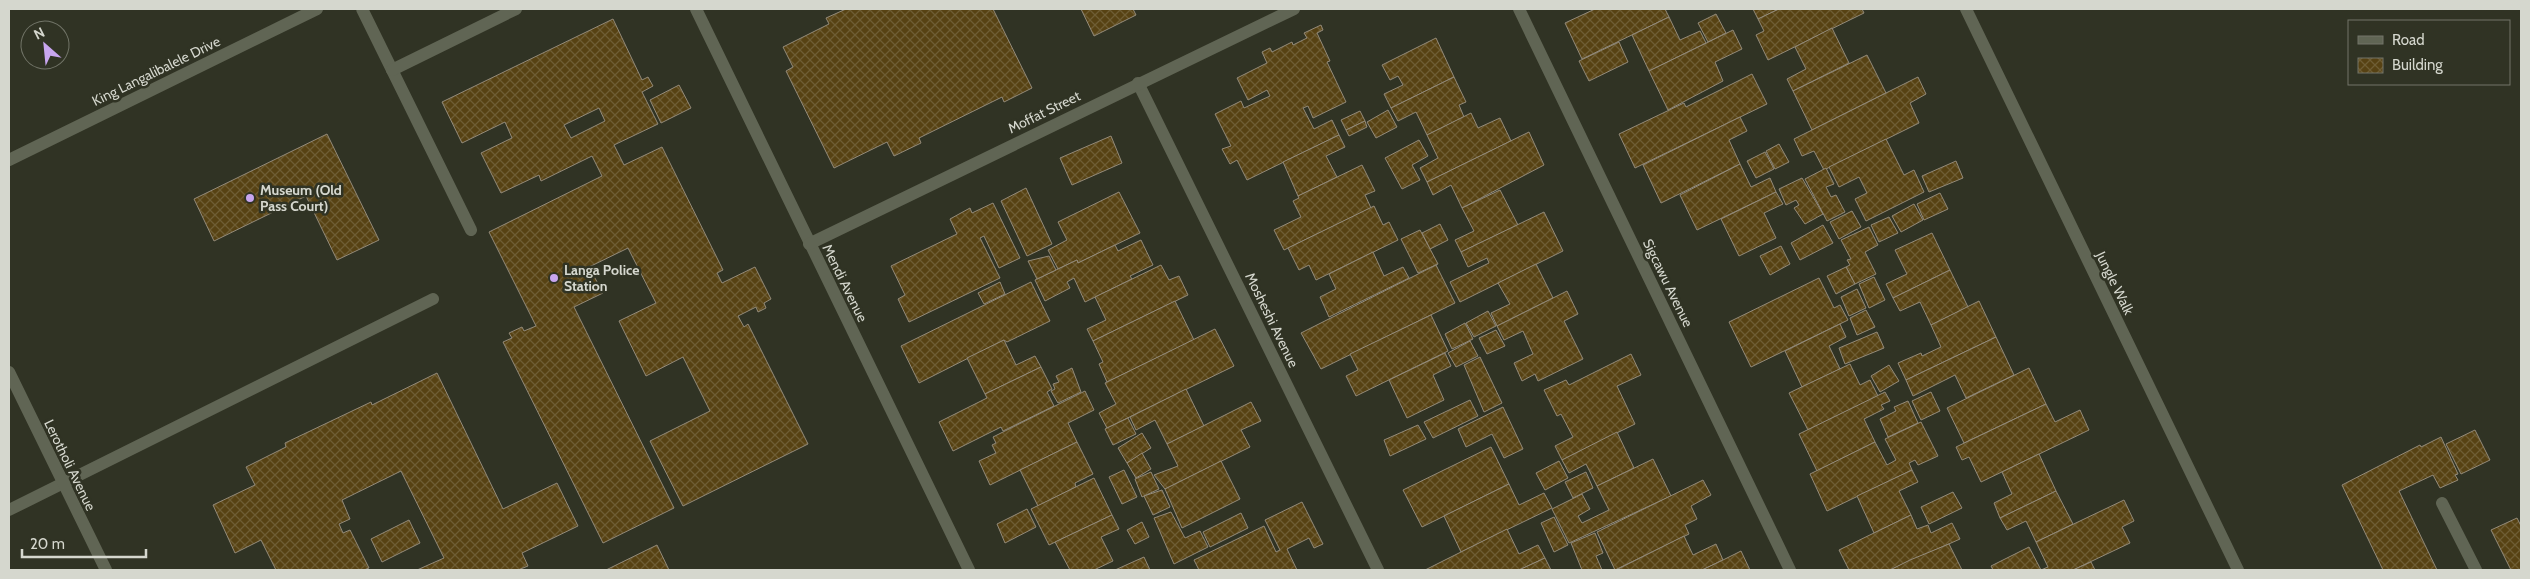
<svg xmlns="http://www.w3.org/2000/svg" width="2530" height="579" font-family="Cabin,sans-serif">
  <style>
    .building { fill: url(#building-cross-hatch); stroke: #938a79; fill-rule: evenodd }
    .lines { fill: none; stroke-linecap: round; stroke-linejoin: round }
    .lane { stroke: #606554; stroke-width: 12 }
    .street { stroke: #606554; stroke-width: 12 }
    .secondary { stroke: #606554; stroke-width: 12 }
    .poi-dot { fill: #c8a6ef; stroke: #303324; stroke-width: 2 }
    .labels { text-anchor: middle; stroke-width: 5; stroke-linejoin: round; paint-order: stroke }
    .street-label { font-size: 14px; fill: #d5d7ce; stroke: #303324 }
    .poi-label { font-size: 14px; font-weight: bold; fill: #d5d7ce; stroke: #303324; text-anchor: start }
  </style>
  <defs>
    <pattern id="building-cross-hatch" width="8" height="8" patternUnits="userSpaceOnUse" patternTransform="scale(1.25)"><rect width="8" height="8" fill="#574213"/><path d="M0 0l8 8M0 8l8-8" fill="none" stroke="#6e5d34"/></pattern>
  </defs>
  <rect width="100%" height="100%" fill="#303324"/>
  <g class="building">
    <polygon points="846,9 993,9 1032,88 1004,102 1002,97 919,138 921,143 894,156 887,142 834,168 786,71 793,67 783,47 829,24 826,18"/>
    <polygon points="1081,9 1133,9 1136,15 1094,36"/>
    <polygon points="1595,9 1665,9 1669,17 1582,59 1565,23"/>
    <polygon points="1753,9 1779,9 1758,19"/>
    <polygon points="1779,9 1862,9 1864,13 1768,60 1756,35 1764,31 1758,19"/>
    <polygon points="1716,14 1726,33 1708,42 1698,23"/>
    <polygon points="1669,17 1680,40 1700,31 1706,43 1649,71 1632,35"/>
    <path d="M613 19 642 80 648 77 653 86 642 92 658 124 614 145 624 165 662 147 723 270 717 273 722 283 755 267 771 299 764 303 766 308 758 312 756 307 738 316 744 327 748 324 808 444 683 506 650 441 710 411 683 357 646 376 619 321 656 303 628 248 589 267 603 293 574 307 674 508 603 543 503 342 512 338 509 333 522 327 524 331 536 326 489 232 602 176 592 156 541 181 539 175 501 193 481 153 512 138 505 122 462 143 442 102ZM599 108 605 121 571 138 564 125Z"/>
    <polygon points="1321,25 1323,30 1317,33 1330,61 1327,62 1346,102 1313,118 1308,106 1303,108 1314,129 1332,120 1339,135 1247,180 1237,160 1230,164 1222,149 1231,146 1215,114 1241,101 1244,108 1270,96 1267,90 1248,100 1237,78 1267,63 1262,52 1270,48 1272,52 1292,42 1293,45 1307,38 1304,33"/>
    <polygon points="1832,28 1849,63 1793,91 1787,79 1806,69 1795,47"/>
    <polygon points="1733,30 1742,49 1715,62 1723,81 1668,110 1649,71"/>
    <polygon points="1436,38 1454,77 1391,108 1384,94 1403,85 1398,76 1390,80 1382,65"/>
    <polygon points="1619,42 1628,62 1589,81 1579,61"/>
    <polygon points="1867,55 1886,93 1812,130 1793,91"/>
    <polygon points="1752,74 1767,104 1635,168 1619,134 1684,103 1686,107"/>
    <polygon points="1454,77 1466,102 1459,105 1464,117 1427,135 1416,112 1398,121 1391,108"/>
    <polygon points="1918,77 1926,94 1910,103 1919,123 1824,170 1814,151 1802,156 1794,139"/>
    <polygon points="679,85 691,108 661,123 650,100"/>
    <polygon points="1388,110 1397,127 1376,138 1367,122"/>
    <polygon points="1360,111 1365,121 1346,130 1341,120"/>
    <polygon points="1471,113 1478,128 1500,118 1511,141 1427,182 1420,168 1438,158 1427,135"/>
    <polygon points="1740,117 1747,131 1729,140 1740,164 1661,203 1643,165"/>
    <polygon points="1365,121 1367,127 1349,136 1346,130"/>
    <polygon points="1529,132 1544,165 1462,208 1451,185 1433,195 1427,182"/>
    <polygon points="327,134 379,240 337,260 306,196 214,241 194,199"/>
    <polygon points="1339,135 1345,147 1326,156 1337,177 1298,196 1283,162"/>
    <polygon points="1111,136 1122,163 1072,185 1060,158"/>
    <polygon points="1886,139 1904,175 1914,170 1924,192 1866,221 1855,199 1867,193 1859,177 1839,187 1829,167"/>
    <polygon points="1419,140 1428,156 1412,165 1420,180 1402,189 1385,158"/>
    <polygon points="1779,144 1789,162 1775,169 1766,151"/>
    <polygon points="1765,152 1774,169 1756,178 1747,161"/>
    <polygon points="1956,161 1963,178 1929,192 1922,176"/>
    <polygon points="1740,164 1751,187 1770,178 1776,192 1697,230 1680,195"/>
    <polygon points="1362,165 1375,191 1365,195 1371,208 1284,250 1274,230 1301,217 1293,201 1299,198 1298,196"/>
    <polygon points="1826,168 1834,184 1826,187 1831,197 1836,195 1845,212 1827,221 1805,179"/>
    <polygon points="1802,178 1823,214 1805,224 1794,208 1799,205 1796,200 1786,205 1779,189"/>
    <polygon points="1026,188 1052,244 1027,256 1001,201"/>
    <polygon points="1500,190 1518,225 1461,252 1455,240 1474,231 1462,208"/>
    <polygon points="1119,192 1140,233 1078,263 1077,260 1058,269 1048,250 1067,240 1058,222"/>
    <polygon points="1776,192 1783,204 1764,213 1776,238 1739,256 1721,219"/>
    <polygon points="1940,193 1948,209 1924,220 1917,204"/>
    <polygon points="993,203 1020,258 999,268 984,236 980,238 1000,278 909,322 898,299 905,295 891,266 957,234 950,219 970,208 972,213"/>
    <polygon points="1914,204 1923,220 1901,232 1892,216"/>
    <polygon points="1374,206 1383,225 1389,222 1398,240 1316,280 1309,265 1299,270 1288,248"/>
    <polygon points="1852,211 1861,227 1839,239 1830,222"/>
    <polygon points="1544,212 1563,251 1460,302 1450,282 1489,263 1487,258 1468,267 1461,252"/>
    <polygon points="1889,217 1898,233 1879,242 1871,225"/>
    <polygon points="1440,224 1448,240 1430,249 1422,233"/>
    <polygon points="1823,225 1833,243 1800,260 1791,243"/>
    <polygon points="1869,227 1878,245 1865,252 1876,274 1855,284 1846,267 1850,265 1847,260 1851,259 1841,240"/>
    <polygon points="1420,230 1438,264 1418,273 1401,239"/>
    <polygon points="1932,233 1950,270 1893,298 1886,284 1907,274 1895,250"/>
    <polygon points="1141,240 1153,265 1130,276 1132,279 1085,302 1074,278 1067,282 1070,288 1045,301 1035,280 1077,260 1078,263 1115,245 1118,251"/>
    <polygon points="1781,246 1790,264 1770,275 1760,256"/>
    <polygon points="1373,252 1384,276 1403,267 1409,278 1329,317 1320,297 1336,289 1329,274"/>
    <polygon points="1049,256 1056,270 1037,279 1028,261"/>
    <polygon points="1536,264 1553,298 1497,326 1491,313 1510,304 1498,283"/>
    <polygon points="1161,265 1169,280 1179,276 1188,295 1093,341 1087,329 1106,320 1095,297"/>
    <polygon points="1436,265 1455,303 1321,369 1301,333"/>
    <polygon points="1846,267 1855,284 1836,294 1827,276"/>
    <polygon points="1950,270 1968,307 1931,325 1920,302 1900,311 1893,298"/>
    <polygon points="1874,277 1885,300 1869,308 1859,284"/>
    <polygon points="1819,278 1834,308 1840,305 1848,320 1751,367 1729,322"/>
    <polygon points="1000,282 1005,294 984,304 978,293"/>
    <polygon points="1031,282 1050,321 1007,342 1004,340 919,383 901,346"/>
    <polygon points="1857,289 1866,308 1849,316 1841,297"/>
    <polygon points="1567,291 1578,314 1564,321 1583,359 1538,381 1535,374 1522,381 1514,363 1533,354 1523,331 1504,340 1497,326"/>
    <polygon points="1175,301 1194,340 1107,382 1099,364 1103,362 1093,341"/>
    <polygon points="1979,301 1996,337 1906,380 1898,363 1921,353 1922,356 1941,347 1931,325"/>
    <polygon points="1866,310 1875,327 1857,335 1850,318"/>
    <polygon points="1488,311 1496,326 1474,337 1466,323"/>
    <polygon points="1431,315 1448,351 1356,396 1346,376 1358,370 1350,354"/>
    <polygon points="1465,323 1473,339 1452,349 1445,334"/>
    <polygon points="1840,324 1846,337 1829,346 1840,369 1802,387 1785,351"/>
    <polygon points="1215,329 1234,366 1107,428 1099,413 1116,404 1105,383"/>
    <polygon points="1496,330 1505,346 1487,354 1479,338"/>
    <polygon points="1877,332 1884,348 1845,364 1839,348"/>
    <polygon points="1996,337 2014,375 1966,398 1955,375 1913,396 1906,380"/>
    <polygon points="1004,340 1016,365 1035,356 1041,367 985,394 967,358"/>
    <polygon points="1470,341 1478,356 1456,367 1448,353"/>
    <polygon points="1445,353 1451,366 1433,375 1444,400 1407,418 1389,380"/>
    <polygon points="1631,354 1641,375 1617,386 1635,424 1562,460 1555,446 1573,437 1561,414 1557,416 1544,390 1566,380 1569,385"/>
    <polygon points="1480,357 1502,403 1484,412 1464,365"/>
    <polygon points="1850,364 1860,385 1870,380 1878,396 1808,430 1789,393"/>
    <polygon points="1889,365 1899,381 1880,392 1871,376"/>
    <polygon points="1041,367 1052,389 1047,392 1054,406 1003,431 1001,427 953,451 939,422 987,398 985,394"/>
    <polygon points="1072,368 1081,392 1058,403 1051,391 1055,389 1053,384 1059,382 1056,376"/>
    <polygon points="2029,368 2046,404 1964,443 1947,408"/>
    <polygon points="437,373 503,509 557,483 578,526 522,553 528,566 518,570 417,570 444,558 401,471 342,500 350,519 339,524 343,533 350,530 369,568 364,570 276,570 261,540 235,553 213,505 255,485 246,467 286,447 285,443 371,402 372,405"/>
    <polygon points="1186,389 1204,426 1167,444 1155,420 1136,430 1130,417"/>
    <polygon points="1085,391 1094,410 1068,423 1077,442 990,485 979,461 996,453 992,445 996,443 993,437"/>
    <polygon points="1885,392 1890,401 1881,405 1884,409 1864,419 1875,442 1817,471 1799,434"/>
    <polygon points="1931,392 1940,411 1921,420 1912,401"/>
    <polygon points="1470,400 1478,416 1433,438 1424,422"/>
    <polygon points="1908,401 1918,423 1888,437 1880,419 1896,411 1894,407"/>
    <polygon points="1251,402 1261,421 1241,430 1250,447 1165,489 1154,475 1178,466 1167,444"/>
    <polygon points="2046,404 2055,422 2080,410 2089,430 1981,482 1969,457 1962,460 1956,447"/>
    <polygon points="1503,407 1523,449 1504,458 1492,434 1466,447 1458,429"/>
    <polygon points="1128,418 1136,434 1113,445 1105,429"/>
    <polygon points="1921,422 1938,456 1918,465 1915,460 1909,463 1912,470 1827,511 1810,474 1875,442 1887,465 1896,460 1885,439"/>
    <polygon points="1418,425 1426,439 1390,456 1384,440"/>
    <polygon points="2475,430 2490,460 2461,474 2446,444"/>
    <polygon points="1617,432 1634,468 1597,486 1586,464 1569,473 1562,460"/>
    <polygon points="1142,433 1151,448 1127,463 1118,448"/>
    <polygon points="2441,437 2458,474 2455,475 2458,480 2440,488 2433,475 2399,491 2437,570 2383,570 2342,485 2420,445 2421,447"/>
    <polygon points="1077,442 1093,474 1075,483 1076,487 1038,506 1020,470"/>
    <polygon points="1491,447 1509,484 1422,527 1403,490"/>
    <polygon points="1142,453 1151,469 1136,478 1127,463"/>
    <polygon points="2039,454 2056,491 2000,518 1994,503 2012,494 2002,472"/>
    <polygon points="1653,459 1671,496 1569,543 1552,509 1582,494 1590,509 1578,516 1582,523 1609,510 1597,486"/>
    <polygon points="1221,461 1240,499 1182,528 1165,489"/>
    <polygon points="1559,461 1568,478 1545,490 1536,473"/>
    <polygon points="1124,470 1137,497 1122,504 1109,477"/>
    <polygon points="1912,470 1918,482 1899,491 1911,515 1874,533 1857,496"/>
    <polygon points="1151,472 1159,489 1142,497 1135,479"/>
    <polygon points="1586,472 1593,488 1573,498 1565,482"/>
    <polygon points="1094,478 1112,515 1049,545 1031,509"/>
    <polygon points="1703,480 1711,495 1691,506 1697,519 1685,525 1689,534 1615,570 1597,532"/>
    <polygon points="1509,484 1519,505 1544,493 1552,508 1461,552 1444,516"/>
    <polygon points="1162,490 1170,507 1153,515 1144,496"/>
    <polygon points="2056,491 2073,524 2036,542 2026,521 2007,530 2000,518"/>
    <polygon points="1953,492 1962,508 1929,524 1921,507"/>
    <polygon points="2124,500 2134,521 2122,527 2130,543 2073,570 2041,570 2048,567 2036,542"/>
    <polygon points="1302,502 1323,544 1314,548 1309,538 1287,549 1297,570 1199,570 1194,560 1264,526 1276,552 1280,550 1265,520"/>
    <polygon points="1027,509 1036,527 1005,543 997,524"/>
    <polygon points="1171,512 1185,538 1200,531 1208,547 1174,564 1154,518"/>
    <polygon points="1241,513 1248,528 1210,547 1203,532"/>
    <polygon points="1112,515 1119,529 1101,537 1113,561 1094,570 1070,570 1055,542"/>
    <polygon points="1911,515 1917,529 1928,525 1931,533 1952,523 1960,539 1890,570 1849,570 1839,550"/>
    <polygon points="1554,517 1568,545 1554,552 1541,523"/>
    <polygon points="2517,518 2521,526 2521,570 2511,570 2491,530"/>
    <polygon points="409,520 420,543 382,562 371,539"/>
    <polygon points="1142,522 1149,537 1135,544 1127,530"/>
    <polygon points="1507,529 1519,554 1538,545 1545,558 1519,570 1425,570"/>
    <polygon points="1595,533 1603,553 1596,556 1602,570 1582,570 1571,543"/>
    <polygon points="1684,536 1693,555 1716,544 1723,560 1702,570 1616,570"/>
    <polygon points="1949,544 1962,570 1890,570 1910,560"/>
    <polygon points="657,545 669,570 606,570"/>
    <polygon points="2029,547 2041,570 1993,570 1991,566"/>
    <polygon points="1741,551 1750,570 1702,570 1723,560"/>
    <polygon points="1144,557 1150,570 1115,570"/>
    <polygon points="1545,558 1551,570 1519,570"/>
    <polygon points="2091,562 2095,570 2073,570"/>
  </g>
  <g class="lines">
    <g class="lane">
      <polyline points="362,9 471,230"/>
      <polyline points="392,70 516,9"/>
      <polyline points="2442,503 2476,570"/>
      <polyline points="9,510 433,299"/>
    </g>
    <g class="street">
      <polyline points="696,9 969,570"/>
      <polyline points="1519,9 1790,570"/>
      <polyline points="1966,9 2238,570"/>
      <polyline points="1138,83 1378,570"/>
      <polyline points="809,244 1294,9"/>
      <polyline points="9,372 106,570"/>
    </g>
    <polyline class="secondary" points="9,160 317,9"/>
  </g>
  <g class="poi-dot">
    <circle cx="250" cy="198" r="5"/>
    <circle cx="554" cy="278" r="5"/>
  </g>
  <g class="labels">
    <g class="street-label">
      <text transform="translate(156 71) rotate(-26)" y="5">King Langalibalele Drive</text>
      <text transform="translate(1044 112) rotate(-26)" y="5">Moffat Street</text>
      <text transform="translate(845 283) rotate(64)" y="5">Mendi Avenue</text>
      <text transform="translate(1668 283) rotate(64)" y="5">Sigcawu Avenue</text>
      <text transform="translate(2115 283) rotate(64)" y="5">Jungle Walk</text>
      <text transform="translate(1272 320) rotate(64)" y="5">Mosheshi Avenue</text>
      <text transform="translate(70 465) rotate(64)" y="5">Lerotholi Avenue</text>
    </g>
    <g class="poi-label">
      <text x="260" y="195">Museum (Old<tspan x="260" dy="16">Pass Court)</tspan></text>
      <text x="564" y="275">Langa Police<tspan x="564" dy="16">Station</tspan></text>
    </g>
  </g>
  <rect width="2530" height="579" fill="none" stroke="#d5d7ce" stroke-width="20"/>
  <rect x="2348" y="20" width="162" height="65" fill="#303324" stroke="#727568"/>
  <rect x="2358" y="36" width="25" height="8" fill="#606554" stroke="#727568"/>
  <text x="2392" y="45" font-size="15" fill="#d5d7ce">Road</text>
  <rect x="2358" y="58" width="25" height="15" fill="url(#building-cross-hatch)" stroke="#727568"/>
  <text x="2392" y="70" font-size="15" fill="#d5d7ce">Building</text>
  <g transform="translate(45 45) rotate(333)"><circle r="24" fill="#303324" stroke="#727568"/>
  <path d="M0-4L9 19L0 12L-9 19Z" fill="#c8a6ef"/>
  <text y="-8" font-size="14" font-weight="bold" text-anchor="middle" fill="#d5d7ce">N</text>
  </g>
  <path d="M22 549v8h124v-8" fill="none" stroke="#d5d7ce" stroke-width="2.5"/>
  <text x="30" y="549" font-size="15" fill="#d5d7ce" stroke="#303324" stroke-width="4" paint-order="stroke">20 m</text>
</svg>
